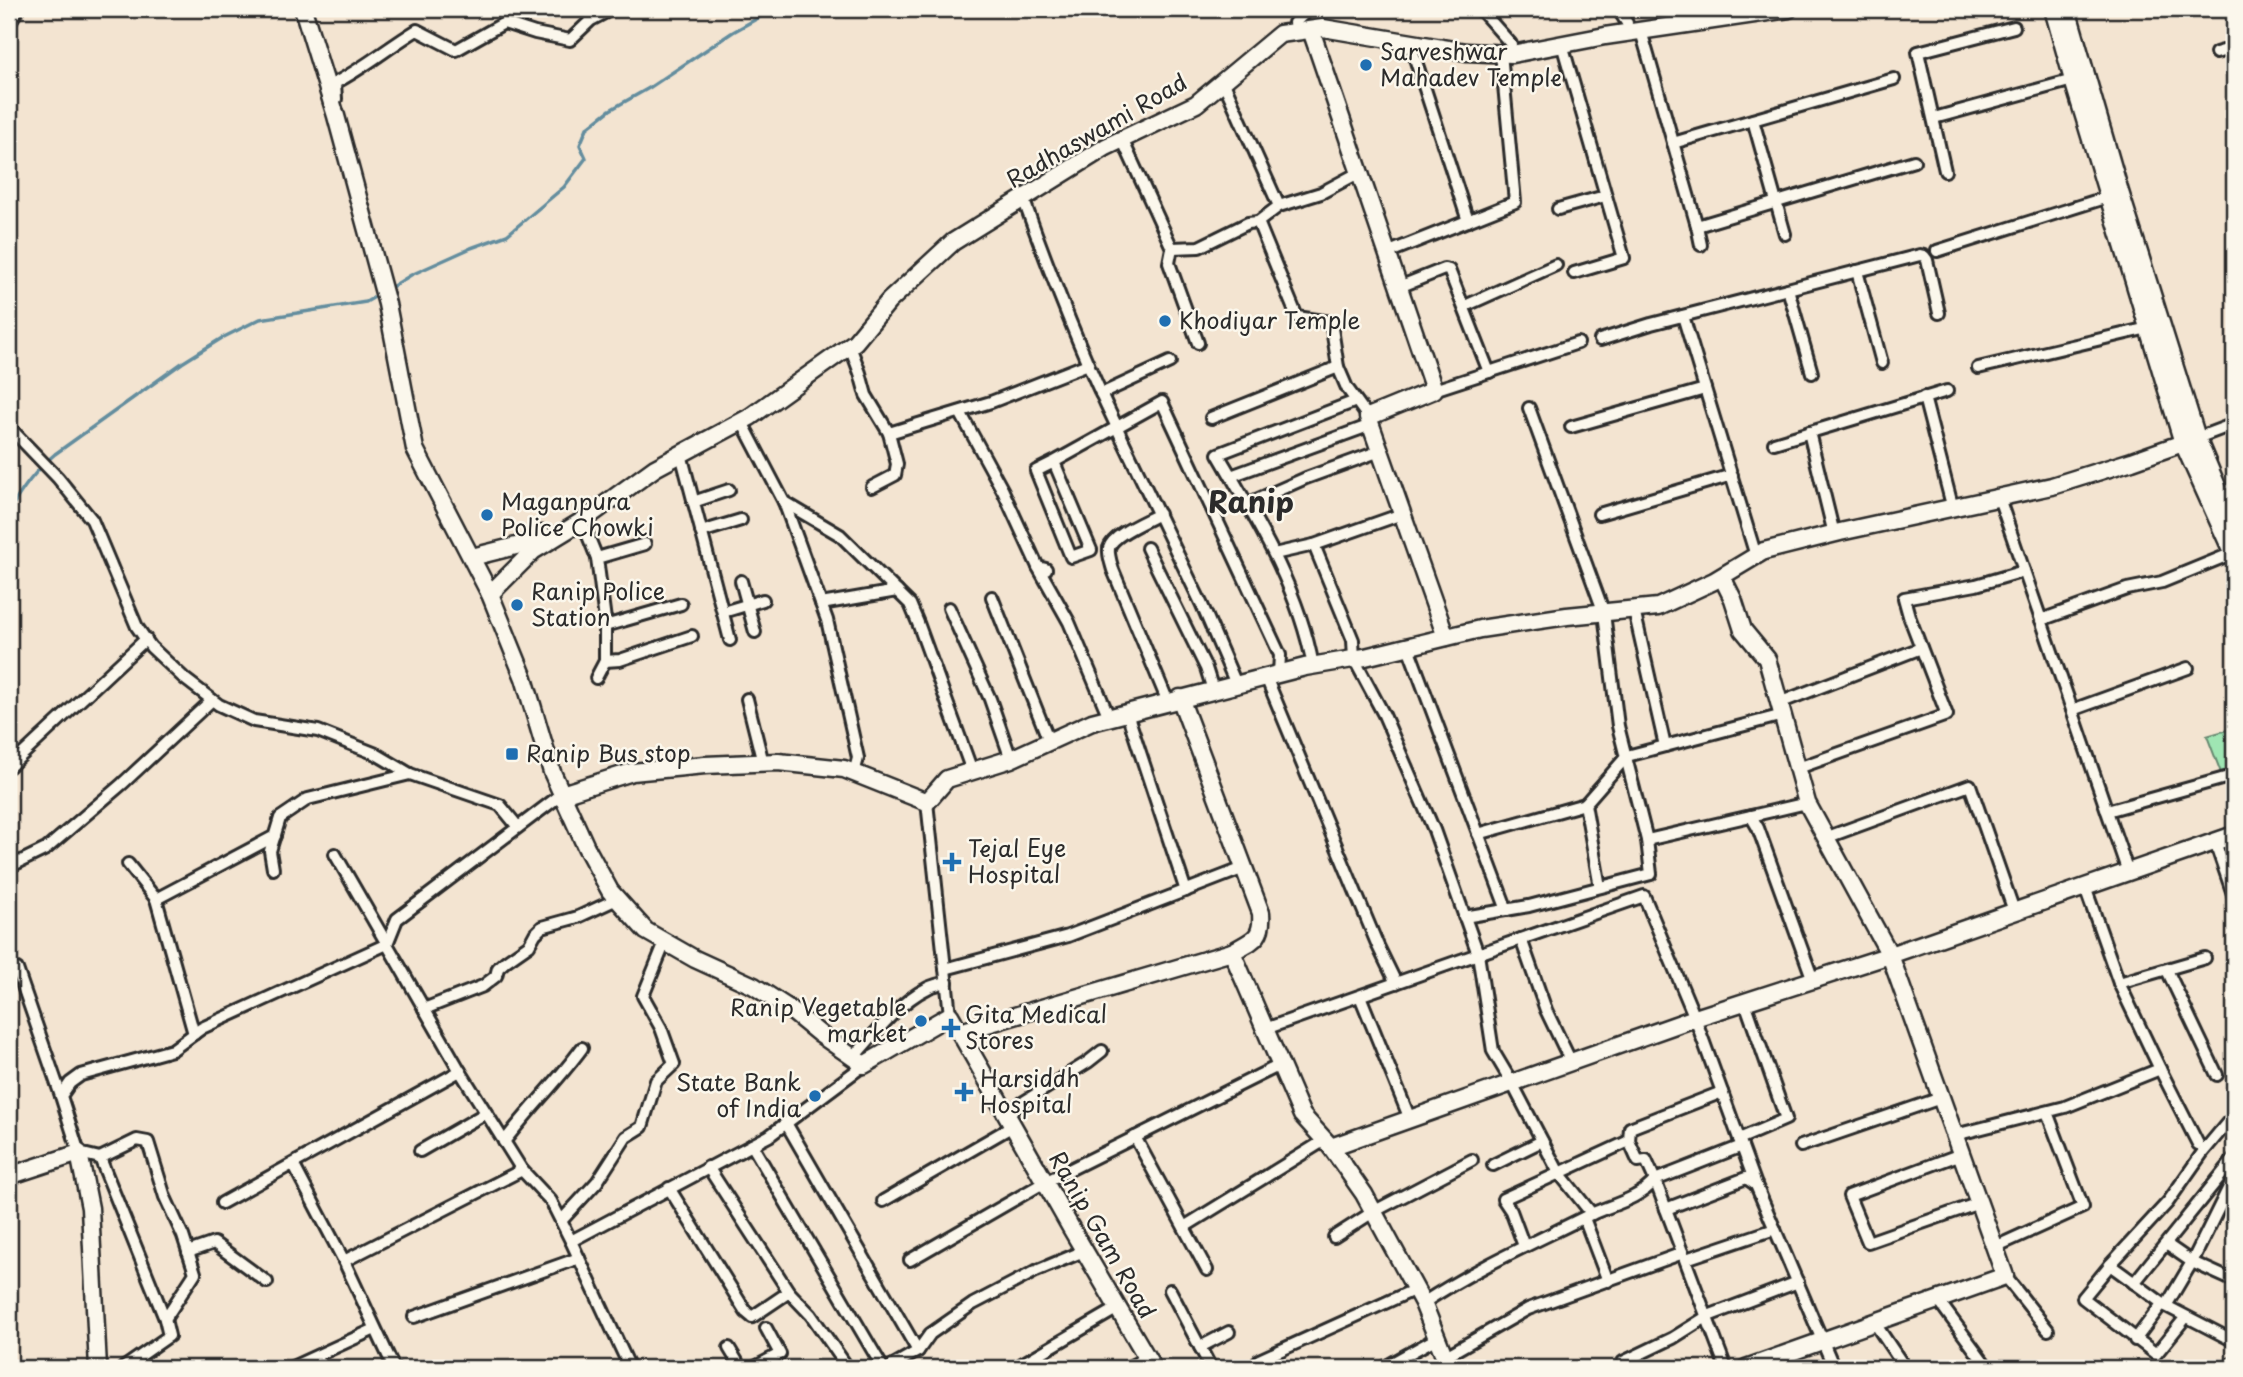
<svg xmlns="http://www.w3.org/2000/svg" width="2243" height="1377" font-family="'Playpen Sans',sans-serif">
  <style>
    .green { fill: #9fe6b3; stroke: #65886f; stroke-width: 2 }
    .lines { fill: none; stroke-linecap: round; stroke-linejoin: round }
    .stream { stroke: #638d9e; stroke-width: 3.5 }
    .street-casing { stroke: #2b2b2b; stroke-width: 16 }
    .secondary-casing { stroke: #2b2b2b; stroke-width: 21 }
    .street { stroke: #fbf7ec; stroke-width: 10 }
    .secondary { stroke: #fbf7ec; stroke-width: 16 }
    .poi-dot { fill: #1f6fb2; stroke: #fbf7ec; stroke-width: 2.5 }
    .labels { text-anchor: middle; stroke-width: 5; stroke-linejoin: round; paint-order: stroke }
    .poi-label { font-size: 23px; fill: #2b2b2b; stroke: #fbf7ec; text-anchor: start }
    .street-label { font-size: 23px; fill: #2b2b2b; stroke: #fbf7ec }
    .district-label { font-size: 30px; font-weight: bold; fill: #2b2b2b; stroke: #fbf7ec }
  </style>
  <rect width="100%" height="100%" fill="#f3e4d1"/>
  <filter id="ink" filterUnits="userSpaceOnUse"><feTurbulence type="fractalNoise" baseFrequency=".0143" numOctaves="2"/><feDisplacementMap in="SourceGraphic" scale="14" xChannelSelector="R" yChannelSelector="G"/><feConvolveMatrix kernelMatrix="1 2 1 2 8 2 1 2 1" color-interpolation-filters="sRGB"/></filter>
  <g filter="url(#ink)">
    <polygon class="green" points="2234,728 2234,807 2207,736"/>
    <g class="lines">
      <g class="stream">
        <polyline points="390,288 411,275 471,248 507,235 564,187 586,158 580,145 587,128 610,110 649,88 733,32 774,9"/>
        <path d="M9 512C21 490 36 470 55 454L182 363 222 338 260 319 366 302 378 295"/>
      </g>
      <g class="street-casing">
        <g id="street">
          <polyline points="1480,9 1511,44"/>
          <polyline points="1618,9 1627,23"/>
          <polyline points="1294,23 1309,9"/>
          <polyline points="9,24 18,9"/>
          <polyline points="1641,31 1697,226 1914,161"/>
          <polyline points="1410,43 1468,221"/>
          <polyline points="1562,44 1624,258 1574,273"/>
          <polyline points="2216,53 2234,48"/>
          <polyline points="1223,81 1279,206"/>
          <path d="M336 99 335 83C364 68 389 47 417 30L456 50 504 23 535 33 570 40 591 20 612 9"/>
          <polyline points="1934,118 2073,80"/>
          <polyline points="1753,120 1785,234"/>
          <polyline points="1122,139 1172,248 1169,263 1198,343"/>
          <polyline points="1673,143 1894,79"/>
          <polyline points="1945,171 1918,52 2014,27"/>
          <path d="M1023 198C1050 273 1080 351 1115 423"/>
          <polyline points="1558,209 1605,196"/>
          <polyline points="1258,222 1297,317 1331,322 1338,367"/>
          <polyline points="1697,226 1701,245"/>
          <polyline points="1172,248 1199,247 1248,223 1258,222 1279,206 1321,193 1360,172"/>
          <polyline points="1937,251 2114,195"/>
          <polyline points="1387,253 1515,202 1501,53"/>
          <polyline points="1857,271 1882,363"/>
          <polyline points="1399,287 1444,269 1449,270 1489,372"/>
          <polyline points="1788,289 1812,373"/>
          <polyline points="1465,306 1556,265"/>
          <polyline points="1683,316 1756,556"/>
          <polyline points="1600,340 1651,324 1920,255 1924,256 1927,260 1939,313"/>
          <polyline points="850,346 860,373 866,395 889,433 991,402 1088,364"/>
          <polyline points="1978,368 2148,328"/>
          <polyline points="1434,390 1578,343"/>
          <polyline points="1101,394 1170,362"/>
          <polyline points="1924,397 1953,509"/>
          <polyline points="1529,408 1604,613 1618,726 1647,840"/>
          <polyline points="960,412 1003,491 1038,567 1046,569"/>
          <polyline points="1211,418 1338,367 1347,388 1368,417"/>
          <polyline points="742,422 784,502 840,535 910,604 918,623 972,771"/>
          <polyline points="1116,426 1202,605 1236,684"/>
          <polyline points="9,427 58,478 92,520 137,627 151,647 185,679 219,705 254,721 318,731 376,754 410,774 500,805 518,827"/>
          <polyline points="1571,427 1705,389"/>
          <polyline points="1809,432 1834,534"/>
          <polyline points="2197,438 2234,424"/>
          <polyline points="1774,443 1947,391"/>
          <polyline points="681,454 730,640"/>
          <polyline points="1054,462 1036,471 1071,557 1091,550 1054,462 1162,402 1280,655 1279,674"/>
          <polyline points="1231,476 1371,425"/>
          <polyline points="872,487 895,475 897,464 889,433"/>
          <polyline points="1999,498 2128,872"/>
          <polyline points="693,502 729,490"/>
          <polyline points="784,502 827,620 858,758 854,773"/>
          <polyline points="1247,504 1306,478 1380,451"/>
          <path d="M1159 514C1147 521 1113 534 1109 548 1108 555 1111 563 1113 570L1168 702"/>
          <polyline points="1402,514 1314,545 1353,640 1354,659 1384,715 1434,830 1478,954 1644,896 1695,1018 1756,1185 1834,1368"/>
          <polyline points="1599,514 1732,475"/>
          <polyline points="582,521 597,558 605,620 605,661 596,678"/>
          <polyline points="701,532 741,520"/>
          <polyline points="1147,548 1206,668 1213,690"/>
          <polyline points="1274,554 1314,545"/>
          <polyline points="597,558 645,544"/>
          <polyline points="1038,567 1069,622 1109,717"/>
          <polyline points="741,581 755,632"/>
          <polyline points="992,597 1049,741"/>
          <polyline points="821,604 897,591"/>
          <polyline points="949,608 990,699 1011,759"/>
          <polyline points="1634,610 1665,746"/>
          <polyline points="723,612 763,600"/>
          <polyline points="2041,620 2127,589 2162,582 2233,553"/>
          <polyline points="605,626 681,604"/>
          <polyline points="1408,647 1507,910"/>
          <polyline points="605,661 620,660 692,636"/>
          <path d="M1313 666C1299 589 1257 521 1218 454L1356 401"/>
          <polyline points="1266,677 1378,946 1396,983"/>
          <polyline points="747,699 763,763"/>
          <polyline points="1779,703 1921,648"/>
          <polyline points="2072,710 2188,668"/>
          <polyline points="1127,713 1186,891"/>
          <polyline points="9,767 146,639"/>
          <polyline points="1798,768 1947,715 1909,616 1904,598 1976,585 2024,571"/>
          <polyline points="562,794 397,919 387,944 460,1071 522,1170 551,1201 571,1241"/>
          <polyline points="927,802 950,1015"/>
          <polyline points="1585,804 1627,756 1783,715"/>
          <polyline points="2107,811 2232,776"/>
          <polyline points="1751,816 1758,828 1813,980"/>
          <polyline points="1478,834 1585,804 1600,887"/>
          <polyline points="1825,838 1970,785 2014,911"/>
          <polyline points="2215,842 2234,897"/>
          <polyline points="128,864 156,899"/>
          <polyline points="9,867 46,849 122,784 212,700"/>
          <polyline points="273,869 270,851 280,818 308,799 410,774"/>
          <polyline points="1464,917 1529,906 1651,874 1647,840 1807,803"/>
          <polyline points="1521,939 1546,1010 1571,1062"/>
          <polyline points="17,969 61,1096"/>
          <polyline points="945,969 1068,936 1244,868"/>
          <polyline points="2167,970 2217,1075"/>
          <polyline points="2119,983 2205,958"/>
          <polyline points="1360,996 1410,1119"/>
          <polyline points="424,1009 483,986 496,976 498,968 506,961 529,945 535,934 542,927 578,917 617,899"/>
          <polyline points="1265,1029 1478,954 1493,1051 1512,1083 1559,1173 1592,1214"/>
          <polyline points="194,1034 156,899 275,836"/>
          <path d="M853 1058C873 1036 899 1002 926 989 932 985 940 984 947 982"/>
          <polyline points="2160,1069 2198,1144"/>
          <polyline points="1722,1092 1630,1128 1629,1141 1638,1161 1646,1160 1655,1180 1726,1368"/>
          <polyline points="1008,1117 1014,1108 1088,1062 1102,1051"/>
          <polyline points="786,1123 918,1351"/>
          <polyline points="1955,1135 2065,1107 2160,1069 2119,983 2085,887"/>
          <polyline points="1135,1137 1207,1270"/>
          <polyline points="1739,1139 1786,1119 1745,1002"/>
          <path d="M504 1142C529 1109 558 1081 582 1048"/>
          <polyline points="752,1145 883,1368"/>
          <polyline points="1801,1146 1941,1098"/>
          <polyline points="420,1151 486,1113"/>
          <polyline points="1961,1154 1849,1196 1868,1242 1979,1203"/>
          <polyline points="100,1158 137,1140 148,1142 165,1197 183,1236 195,1273 165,1319"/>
          <polyline points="293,1164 344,1261"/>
          <polyline points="1493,1165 1542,1141"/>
          <polyline points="708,1167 789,1292 811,1315 848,1368"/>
          <polyline points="2234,1177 2192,1262 2234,1281"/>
          <polyline points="669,1188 746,1312 752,1317 789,1292"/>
          <polyline points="883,1201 1013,1126"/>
          <polyline points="222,1203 460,1071"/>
          <polyline points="1666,1209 1746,1178 1756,1185"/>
          <polyline points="1584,1218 1608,1281"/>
          <polyline points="561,1221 597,1182 626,1137 642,1127 656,1081 674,1064 661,1028 643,996 665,942"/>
          <polyline points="1184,1227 1325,1140"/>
          <polyline points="1334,1237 1373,1212 1472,1160"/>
          <polyline points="2166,1244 2192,1262 2166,1306 2110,1265 2168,1202 2203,1152 2228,1122"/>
          <polyline points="1524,1246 1511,1211 1503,1199 1629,1141"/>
          <polyline points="1995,1247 2083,1207 2047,1112"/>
          <polyline points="188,1252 214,1243 267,1282"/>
          <polyline points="1686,1259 1775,1229"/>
          <polyline points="910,1260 1045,1182 1280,1065"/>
          <polyline points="2110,1265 2083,1298 2156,1354 2186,1317"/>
          <polyline points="2005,1276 2048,1330"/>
          <polyline points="2134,1283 2234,1159"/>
          <polyline points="1170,1290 1211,1368"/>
          <polyline points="1938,1300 1988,1368"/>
          <path d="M1423 1303C1476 1268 1533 1243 1589 1215 1611 1205 1640 1199 1655 1180L1742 1146"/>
          <polyline points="2166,1306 2232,1340"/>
          <polyline points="414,1317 579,1258"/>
          <polyline points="1874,1322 1905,1368"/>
          <polyline points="2135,1340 2162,1304"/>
          <polyline points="1200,1347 1229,1332"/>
          <polyline points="729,1348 741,1368"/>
          <polyline points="1444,1357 1528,1309 1683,1253"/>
          <polyline points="1259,1360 1416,1289"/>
          <polyline points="123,1368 169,1336 165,1319 100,1158 79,1153 61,1096 70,1083 81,1075 172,1050 202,1028 387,944 335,854"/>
          <polyline points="290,1368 375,1329"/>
          <polyline points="394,1368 344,1261 522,1170"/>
          <polyline points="630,1368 571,1241 769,1136 864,1065"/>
          <polyline points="753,1368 780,1354 766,1328"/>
          <polyline points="888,1368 918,1351 930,1334 973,1304 1036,1271 1084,1251"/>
          <polyline points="1015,1368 1118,1308"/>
          <polyline points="1127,1368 1147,1358"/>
          <polyline points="1383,1368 1437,1338"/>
          <polyline points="1621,1368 1623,1362 1673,1338 1708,1316 1798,1282"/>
        </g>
      </g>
      <g class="secondary-casing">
        <g id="secondary">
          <polyline points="303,9 336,116 387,304 415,449 490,594 524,678 552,772 586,847 610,891 646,931 695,959 754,986 788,1008 821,1035 864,1065 950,1015 1071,1228 1153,1368"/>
          <polyline points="2053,9 2073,80 2183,443 2234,556"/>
          <polyline points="2067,9 2120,192 2197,438 2234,527"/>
          <polyline points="1311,30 1434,390 1368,417 1446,637"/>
          <polyline points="472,557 528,543 542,534"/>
          <polyline points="1722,577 1733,599 1743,630 1767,659 1807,803 1890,955 2005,1276 1746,1368"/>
          <polyline points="490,594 533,551 582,521 655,468 750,417 855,342 889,301 953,242 1106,147 1196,104 1280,34 1323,28 1466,52 1512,54 1605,36 1789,9"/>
          <path d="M1180 698 1261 913C1263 939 1253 940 1232 952L1302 1115 1331 1147 1364 1194 1423 1303 1449 1368"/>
          <polyline points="562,794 632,772 705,765 778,762 844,769 927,802 947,779 1011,759 1092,722 1305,667 1365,657 1480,629 1567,616 1658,607 1714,581 1764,551 1840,532 2052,486 2132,461 2197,438"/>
          <polyline points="960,1032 1232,952"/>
          <polyline points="1331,1147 1695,1018 1890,955 2234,835"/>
          <polyline points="9,1176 79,1153 90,1208 98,1368"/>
          <polyline points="2231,1368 2234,1365"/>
        </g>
      </g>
      <use href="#street" class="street"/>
      <use href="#secondary" class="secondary"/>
    </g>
  </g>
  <g class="poi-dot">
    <circle cx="1366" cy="65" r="7"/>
    <circle cx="1165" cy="321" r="7"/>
    <circle cx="487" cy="515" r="7"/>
    <circle cx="517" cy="605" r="7"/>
    <rect x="505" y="747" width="14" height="14" rx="3.5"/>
    <path d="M948.5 851.5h7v7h7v7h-7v7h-7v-7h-7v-7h7z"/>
    <circle cx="921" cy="1021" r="7"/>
    <path d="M947.5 1017.5h7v7h7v7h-7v7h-7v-7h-7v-7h7z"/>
    <path d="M960.5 1081.5h7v7h7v7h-7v7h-7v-7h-7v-7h7z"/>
    <circle cx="815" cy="1096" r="7"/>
  </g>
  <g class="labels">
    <g class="poi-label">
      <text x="1380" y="60">Sarveshwar<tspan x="1380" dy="26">Mahadev Temple</tspan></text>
      <text x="1179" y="329">Khodiyar Temple</text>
      <text x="501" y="510">Maganpura<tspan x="501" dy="26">Police Chowki</tspan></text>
      <text x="531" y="600">Ranip Police<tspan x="531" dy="26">Station</tspan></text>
      <text x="526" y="762">Ranip Bus stop</text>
      <text x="968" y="857">Tejal Eye<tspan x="968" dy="26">Hospital</tspan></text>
      <text x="907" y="1016" text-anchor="end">Ranip Vegetable<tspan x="907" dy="26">market</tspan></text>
      <text x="965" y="1023">Gita Medical<tspan x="965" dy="26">Stores</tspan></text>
      <text x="980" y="1087">Harsiddh<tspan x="980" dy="26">Hospital</tspan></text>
      <text x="801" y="1091" text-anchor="end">State Bank<tspan x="801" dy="26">of India</tspan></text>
    </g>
    <g class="street-label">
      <text transform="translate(1097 131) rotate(-30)" y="8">Radhaswami Road</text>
      <text transform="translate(1102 1235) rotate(60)" y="8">Ranip Gam Road</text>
    </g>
    <g class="district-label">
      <text x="1251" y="513">Ranip</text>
    </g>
  </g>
  <rect width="2243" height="1377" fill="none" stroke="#fbf7ec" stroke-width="35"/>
  <rect x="18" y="18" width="2208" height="1342" fill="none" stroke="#2b2b2b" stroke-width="2.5" filter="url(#ink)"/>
</svg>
